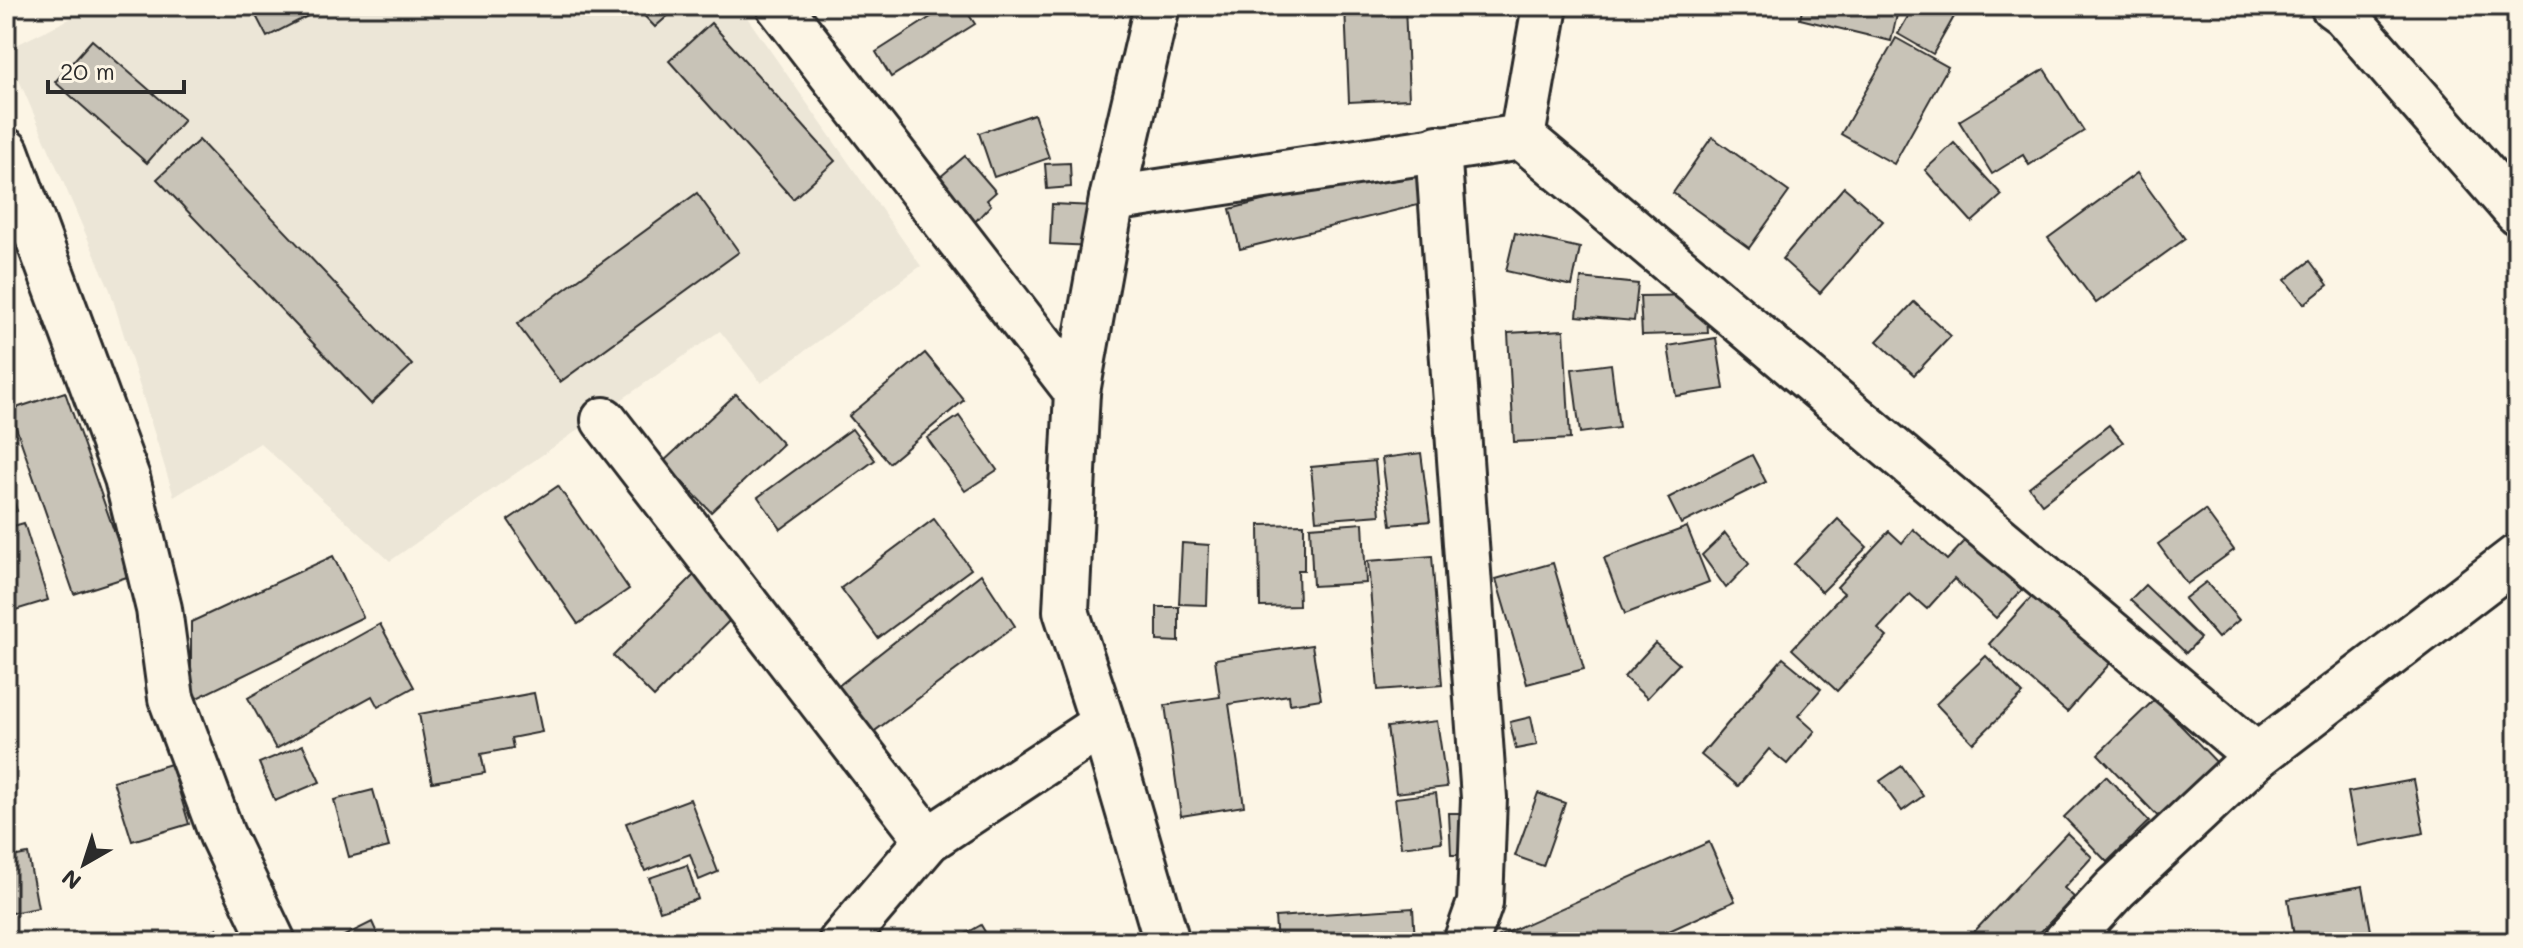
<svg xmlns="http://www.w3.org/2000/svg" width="2523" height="948" font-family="Mali,sans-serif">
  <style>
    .built { fill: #ece6d7 }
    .building { fill: #c8c3b7; stroke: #2b2b2b; stroke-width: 2 }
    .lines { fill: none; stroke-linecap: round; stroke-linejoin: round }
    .minor-casing { stroke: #2b2b2b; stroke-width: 50 }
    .secondary-casing { stroke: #2b2b2b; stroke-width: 50 }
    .minor { stroke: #fcf5e5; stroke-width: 44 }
    .secondary { stroke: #fcf5e5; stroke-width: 44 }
  </style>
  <rect width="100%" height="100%" fill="#fcf5e5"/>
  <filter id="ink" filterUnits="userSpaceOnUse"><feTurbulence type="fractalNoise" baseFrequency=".0125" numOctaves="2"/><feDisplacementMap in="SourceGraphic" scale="16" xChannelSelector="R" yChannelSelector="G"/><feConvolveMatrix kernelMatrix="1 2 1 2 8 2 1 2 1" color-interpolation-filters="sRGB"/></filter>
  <g filter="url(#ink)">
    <polygon class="built" points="96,6 739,6 921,266 761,383 720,331 390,561 260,443 174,497 110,290 6,50"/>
    <g class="building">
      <polygon points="251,6 327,6 267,37"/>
      <polygon points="635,6 679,6 655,27"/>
      <polygon points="948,6 963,6 975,24 891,77 876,52"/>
      <polygon points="1345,6 1405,6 1409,99 1349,102"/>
      <polygon points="1803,6 1899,6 1891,41 1800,19"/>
      <polygon points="1914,6 1940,6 1955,15 1933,54 1898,34"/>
      <polygon points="711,23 835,161 793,199 669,61"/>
      <polygon points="1896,38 1948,67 1894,164 1841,134"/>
      <polygon points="92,40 184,120 147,163 55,82"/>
      <polygon points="2044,69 2084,131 2029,165 2023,155 1992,174 1959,121"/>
      <polygon points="1034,114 1049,158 994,177 979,133"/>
      <polygon points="1712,137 1789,192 1749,248 1673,193"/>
      <polygon points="199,140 412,365 371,404 157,179"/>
      <polygon points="1954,143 2002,195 1972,222 1925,170"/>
      <polygon points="965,156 996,192 987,200 991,205 971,226 933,183"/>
      <polygon points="1420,161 1430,202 1240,249 1230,209"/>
      <polygon points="1070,163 1071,187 1047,189 1045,164"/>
      <polygon points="2137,173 2185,239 2096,303 2048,238"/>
      <polygon points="1844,187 1883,221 1820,293 1782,259"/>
      <polygon points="697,193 739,252 560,382 517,324"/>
      <polygon points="1052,204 1094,206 1093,246 1050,244"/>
      <polygon points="1515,233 1580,248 1572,286 1506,271"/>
      <polygon points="2310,261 2328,285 2304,304 2285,280"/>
      <polygon points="1581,278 1638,284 1634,321 1577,316"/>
      <polygon points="1706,295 1708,333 1642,335 1640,296"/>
      <polygon points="1914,302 1951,336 1914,375 1877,341"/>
      <polygon points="1564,330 1570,439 1514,442 1508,333"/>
      <polygon points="1716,338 1724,389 1676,396 1668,346"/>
      <polygon points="925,353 964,400 889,463 849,416"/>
      <polygon points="1611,364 1619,428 1580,433 1572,369"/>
      <polygon points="65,392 130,576 74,594 10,410"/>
      <polygon points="736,394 783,444 711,512 663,462"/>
      <polygon points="959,416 997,470 965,491 927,438"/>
      <polygon points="2109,425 2123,442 2042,504 2029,487"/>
      <polygon points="852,429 875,460 781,529 758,497"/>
      <polygon points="1421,453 1430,521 1391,525 1382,458"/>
      <polygon points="1752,455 1766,482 1681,524 1668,498"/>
      <polygon points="1375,461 1380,515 1316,520 1311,467"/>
      <polygon points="6,480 17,511 6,515"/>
      <polygon points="558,486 629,589 578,624 508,520"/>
      <polygon points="2205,510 2234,550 2187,584 2158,544"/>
      <polygon points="934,519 971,569 878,638 841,588"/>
      <polygon points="1838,519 1867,547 1822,592 1794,564"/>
      <polygon points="24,523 48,600 6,613 6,528"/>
      <polygon points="1363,523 1366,583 1313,586 1310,527"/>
      <polygon points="1304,524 1304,570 1298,570 1299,606 1260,607 1259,525"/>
      <polygon points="1687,527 1709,582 1625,614 1604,558"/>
      <polygon points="1913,529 1947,560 1967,539 2022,590 1996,618 1954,579 1927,609 1910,594 1878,629 1887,637 1837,691 1792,649 1844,593 1837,587 1889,531 1902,543"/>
      <polygon points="1725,533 1749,564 1726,588 1702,555"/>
      <polygon points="1182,543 1209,545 1207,605 1179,604"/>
      <polygon points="333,556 363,617 191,701 191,622"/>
      <polygon points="1432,556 1442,685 1378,690 1368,561"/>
      <polygon points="1553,563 1584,669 1527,684 1496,579"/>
      <polygon points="700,569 741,609 654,697 613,656"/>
      <polygon points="981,574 1015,626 872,733 837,687"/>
      <polygon points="2206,582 2239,620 2218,638 2184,599"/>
      <polygon points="2145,585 2200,638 2186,653 2130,600"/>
      <polygon points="2036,592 2112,661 2067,712 1989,644"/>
      <polygon points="1157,607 1179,607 1179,642 1157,641"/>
      <polygon points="380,624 414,687 378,707 372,696 276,749 248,698"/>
      <polygon points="1655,643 1679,664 1647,698 1624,677"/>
      <polygon points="1312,645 1321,699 1290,704 1289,695 1229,704 1244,806 1181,816 1165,705 1220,697 1215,659"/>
      <polygon points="1986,656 2023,694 1973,743 1936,704"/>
      <polygon points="1783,658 1821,689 1798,716 1815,731 1787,764 1769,749 1738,786 1701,755"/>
      <polygon points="534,693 542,732 511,738 513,748 481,754 485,773 432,782 419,714"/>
      <polygon points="2155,699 2227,773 2169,828 2098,754"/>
      <polygon points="1531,717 1537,745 1516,749 1510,722"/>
      <polygon points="1437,721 1447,787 1396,793 1387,727"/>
      <polygon points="303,745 320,782 275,801 259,763"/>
      <polygon points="171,764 189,824 132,841 113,781"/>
      <polygon points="1902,766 1923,796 1902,811 1880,781"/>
      <polygon points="2106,776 2149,821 2107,862 2064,817"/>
      <polygon points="2414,780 2424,833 2358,846 2348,792"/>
      <polygon points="373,790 389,847 349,857 334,800"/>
      <polygon points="1436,793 1442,842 1401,847 1395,798"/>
      <polygon points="1538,793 1565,803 1543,866 1515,856"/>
      <polygon points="690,799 718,872 699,880 690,854 645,871 626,823"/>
      <polygon points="1449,813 1475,813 1470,855 1451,855"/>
      <polygon points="2067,833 2092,857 2064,888 2074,897 2031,942 1981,942 1972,934"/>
      <polygon points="1709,842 1735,901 1645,942 1497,942 1495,938"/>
      <polygon points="28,854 38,908 6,914 6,858"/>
      <polygon points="687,865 698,899 660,911 649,878"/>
      <polygon points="2363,886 2373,942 2295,942 2288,899"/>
      <polygon points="1413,908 1415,942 1277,942 1275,917"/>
      <polygon points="372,922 381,942 344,942 342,937"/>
      <polygon points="981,925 991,942 951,942"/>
      <polygon points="217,928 224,942 191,942"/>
    </g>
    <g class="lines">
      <g class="minor-casing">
        <g id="minor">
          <polyline points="779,6 1077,392"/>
          <polyline points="2333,6 2344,14 2517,212"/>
          <polyline points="1522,137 1545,6"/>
          <polyline points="1438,148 1484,798 1480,903 1466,942"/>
          <polyline points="6,151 127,478 159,609 171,698 222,835 273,942"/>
          <polyline points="1112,199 1522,137 2257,756"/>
          <polyline points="604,420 928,840"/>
        </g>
      </g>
      <g class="secondary-casing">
        <g id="secondary">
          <polyline points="1157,6 1112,199 1077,392 1066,611 1103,724 1167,942"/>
          <polyline points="841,942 928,840 1103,724"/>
          <polyline points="2066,942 2115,889 2257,756 2517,557"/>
        </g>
      </g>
      <use href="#minor" class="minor"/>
      <use href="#secondary" class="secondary"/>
    </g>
  </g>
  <rect width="2523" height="948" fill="none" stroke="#fcf5e5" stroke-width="32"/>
  <rect x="16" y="16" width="2491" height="916" fill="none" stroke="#2b2b2b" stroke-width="3" filter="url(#ink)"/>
  <g transform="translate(84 864) rotate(219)" stroke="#fcf5e5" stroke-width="6" paint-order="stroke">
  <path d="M0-6L14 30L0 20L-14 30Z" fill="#2b2b2b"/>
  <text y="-12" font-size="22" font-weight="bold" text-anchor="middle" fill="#2b2b2b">N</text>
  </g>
  <path d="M48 80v12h136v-12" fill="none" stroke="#2b2b2b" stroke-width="4"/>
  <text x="60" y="80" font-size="24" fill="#2b2b2b" stroke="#fcf5e5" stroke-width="6" paint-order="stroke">20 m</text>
</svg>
